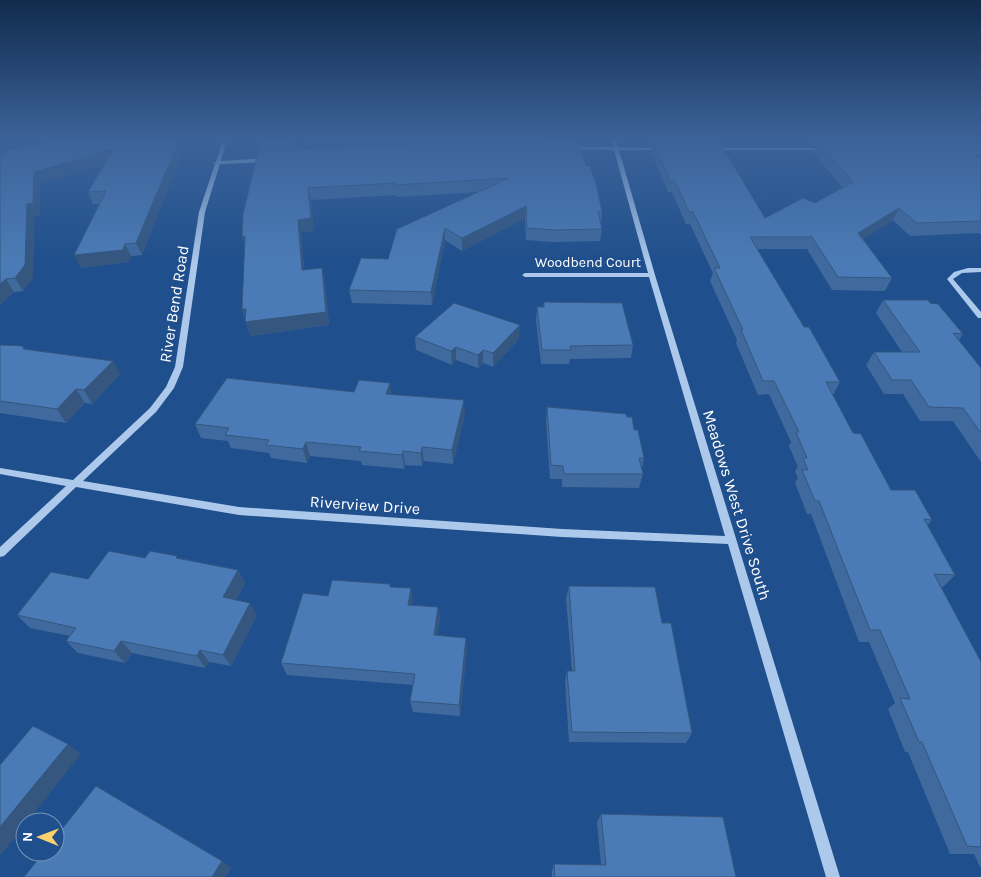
<svg xmlns="http://www.w3.org/2000/svg" width="981" height="877" font-family="Karla,sans-serif">
	<rect width="100%" height="100%" fill="#1f4f8c"/>
	<g fill="none" stroke-linecap="round" stroke-linejoin="round">
		<!-- minor -->
		<path fill="#acc9ec" fill-rule="evenodd" d="M223 140H227L221 161 266 158 269 160 266 162 220 164 205 212 183 367 174 388 156 412 83 481 239 507 562 529 725 536 649 277H525L522 275 525 273H648L614 150 569 149 567 148 569 147H614L612 140H616L618 147 665 148V149L663 150H619L655 275 840 877H826L728 544 562 537 239 515 76 487 4 556 0 557V547L66 486 0 474V468L73 480 150 408 166 387 175 367 199 212 215 164 213 163 216 162Z
			M709 148H826L828 149 826 150H711L709 149Z
			M968 268H981V272L962 273 953 279 981 312V318H978L947 279 954 272Z"/>
	</g>
	<!-- wall -->
	<path fill="#406a9d" d="M51 140H187L142 255 131 256 129 262 81 268 100 204H93L88 192 104 164 40 183V215L34 216 33 278 23 291 14 292 0 305V153Z
		M302 140 301 150 307 149 305 143 309 140H578L586 166 602 212 601 224 602 229 600 241 554 242 526 240 525 218 462 251 445 240 432 305 352 303 349 290 388 259 479 192 397 197 396 195 311 200 314 231 301 232 304 270 322 268 325 281 329 325 250 336 242 309 245 246 242 236 260 152 259 146Z
		M646 140H713L765 218 815 203 843 188 813 152 816 146H808L803 140H981V235L979 233 910 236 893 220 863 239 892 278 885 291 832 290 807 249H757L804 327 840 382 833 395 853 433 891 490 932 520 927 526 955 575 943 587H941L981 662V869L974 854H950L908 752H905L888 709 895 703 869 642H859L811 514H807L795 483 798 478 795 471 798 467 789 446 791 442 769 394 758 395 736 343 737 340 710 281 713 273 690 224H686L672 192H668L651 152 652 145H648Z
		M883 300 930 303 963 334 959 340 981 368V462L953 421H920L903 394H884L866 365 874 352H902L876 313Z
		M544 302 633 345 631 358 570 359 569 364H541L536 320 537 307H543Z
		M415 337 519 339 493 367 483 363 478 368 456 360 452 365 416 350Z
		M0 345 23 346 25 349 113 361 120 374 92 404 85 403 66 423 0 413Z
		M354 392 392 394 465 414 453 464 424 461 422 466 405 465 404 469 362 465 361 461 310 456 307 463 271 458 269 453 231 448 228 441 201 438 195 424Z
		M547 407 627 417 634 430 644 458 642 468 643 474 639 488 562 487V479H550L546 421Z
		M179 558 238 570 245 583 236 600 257 615 231 666 209 662 205 668 132 653 125 663 78 653 66 641 70 636 30 628 17 615 88 579Z
		M569 586 662 623 692 733 686 743 569 742 565 682 567 671H572L566 598Z
		M391 587 413 601 412 605 438 607 440 619 437 635 467 649 460 716 413 712 410 701 413 685 287 675 281 663 328 596Z
		M601 814 736 877H552V871L554 864 601 865 597 822Z"/>
	<!-- shaded-wall -->
	<path fill="#34567f" d="M179 140H187L142 255 136 243Z
		M298 140H302L300 155 297 144Z
		M113 149 117 160 40 183V215L34 216 33 278 23 291 15 278 27 204 34 172Z
		M308 188 311 200 314 231 301 232 305 283 302 270 298 220Z
		M526 206 525 218 462 251V238Z
		M899 208 893 220 853 246 858 233Z
		M445 228V240L432 305 431 292Z
		M242 236H245L246 249Z
		M125 244 131 256 129 262 81 268 74 255Z
		M322 268 325 281 329 325 250 336 242 309Z
		M6 279 14 292 0 305V284Z
		M520 325 519 339 493 367V353Z
		M456 347V360L452 365 451 351Z
		M483 350V363L478 368V355Z
		M113 361 120 374 92 404 84 390Z
		M390 383 392 396 386 394Z
		M76 389 85 403 66 423 57 409Z
		M464 400 465 414 453 464 452 450Z
		M306 442 310 456 307 463 303 449Z
		M422 447 424 461 422 466 421 453Z
		M403 451 405 465 404 469 402 455Z
		M238 570 245 583 231 610 223 597Z
		M411 588 413 601 410 617 408 605Z
		M250 603 257 615 231 666 223 655Z
		M438 607 440 619 435 647 434 635Z
		M466 638 467 649 460 716 459 705Z
		M121 641 132 653 125 663 114 651Z
		M200 650 209 662 205 668 197 656Z
		M68 744 81 754 27 822H25V825L0 856V827Z
		M222 861 232 868 226 877H212Z"/>
	<!-- building -->
	<path fill="#4b7bb6" stroke="#34567f" d="M51 140H179L136 243 125 244 123 250 74 255 106 191 88 192 113 149 34 172 33 203 27 204 25 265 15 278 6 279 0 284V153Z
		M260 140H298L297 144 259 146Z
		M309 140H359L305 143Z
		M578 140 586 166H590L597 187 602 212H598L602 229 555 230 527 228 526 206 462 238 445 228 431 292 349 290 361 258 388 259 397 229 509 178 395 185V183L308 188 311 218 298 220 302 270 322 268 326 312 245 322 246 309H242L245 236H242L243 214 258 152 438 142Z
		M653 141H719L765 218 803 198 815 203 853 182 817 141 981 142V154L973 157H981V221L917 223 899 208 858 233 892 278 838 277 812 237H750L804 327H809L840 382H826L853 433 861 434 891 490H915L932 520 924 519 955 575 934 574 981 662V847L967 846 922 742H919L900 698 910 699 880 630H870L819 501H815L802 470H808L803 458H807L796 432H799L774 381H763L741 330H743L714 268H720L693 212H689L675 181H670Z
		M883 300H928L930 303 938 304 963 334 953 333 981 368V433L963 408 929 407 911 380H892L874 352H920Z
		M544 302 622 303 633 345 570 346 571 350H542L537 307H544Z
		M454 303 520 325 493 353 483 350 478 355 456 347 451 351 415 337Z
		M0 345 23 346V349L113 361 84 390 76 389 57 409 0 401Z
		M227 378 354 392 359 380 390 383 386 394 464 400 452 450 422 447 421 453 403 451 402 455 359 451 361 447 306 442 303 449 266 445 269 440 225 435 229 428 195 424Z
		M547 407 626 414 627 417H632L634 430H638L644 458H639L643 474H564L563 466 551 465Z
		M109 551 145 558 150 551 177 556 176 558 238 570 223 597 250 603 223 655 200 650 197 656 121 641 114 651 66 641 76 628 17 615 51 572 88 579Z
		M332 580 390 584V587L411 588 408 605 438 607 434 635 466 638 459 705 410 701 415 674 281 663 303 593 328 596Z
		M569 586 655 587 662 623H671L692 733 572 732 567 671H575Z
		M33 726 68 744 0 827V765Z
		M96 786 222 861 212 877H24L44 852H55V838Z
		M601 814 723 817 736 877H555L554 864 606 865Z"/>
	<!-- sky -->
	<linearGradient id="sky" x2="0" y2="1"><stop stop-color="#112b4d"/><stop offset="0.53" stop-color="#3c6399"/><stop offset="1" stop-color="#3c6399" stop-opacity="0"/></linearGradient>
	<rect width="981" height="263" fill="url(#sky)"/>
	<g text-anchor="middle" dominant-baseline="central" stroke-width="4" stroke-linejoin="round" paint-order="stroke">
		<!-- far-street labels -->
		<g font-size="14" fill="#fff" stroke="#1f4f8c">
			<text x="588" y="262">Woodbend Court</text>
		</g>
		<!-- street labels -->
		<g font-size="16" fill="#fff" stroke="#1f4f8c">
			<text transform="translate(174 304) rotate(-81)">River Bend Road</text>
			<text transform="translate(365 505) rotate(4)">Riverview Drive</text>
			<text transform="translate(737 505) rotate(73)">Meadows West Drive South</text>
		</g>
	</g>
	<!-- north arrow -->
	<g transform="translate(40 837) rotate(271)"><circle r="24" fill="#1f4f8c" stroke="#7995ba"/>
	<path d="M0-4L9 19L0 12L-9 19Z" fill="#fad16c"/>
	<text y="-8" font-size="14" font-weight="bold" text-anchor="middle" fill="#ffffff">N</text>
	</g>
</svg>
